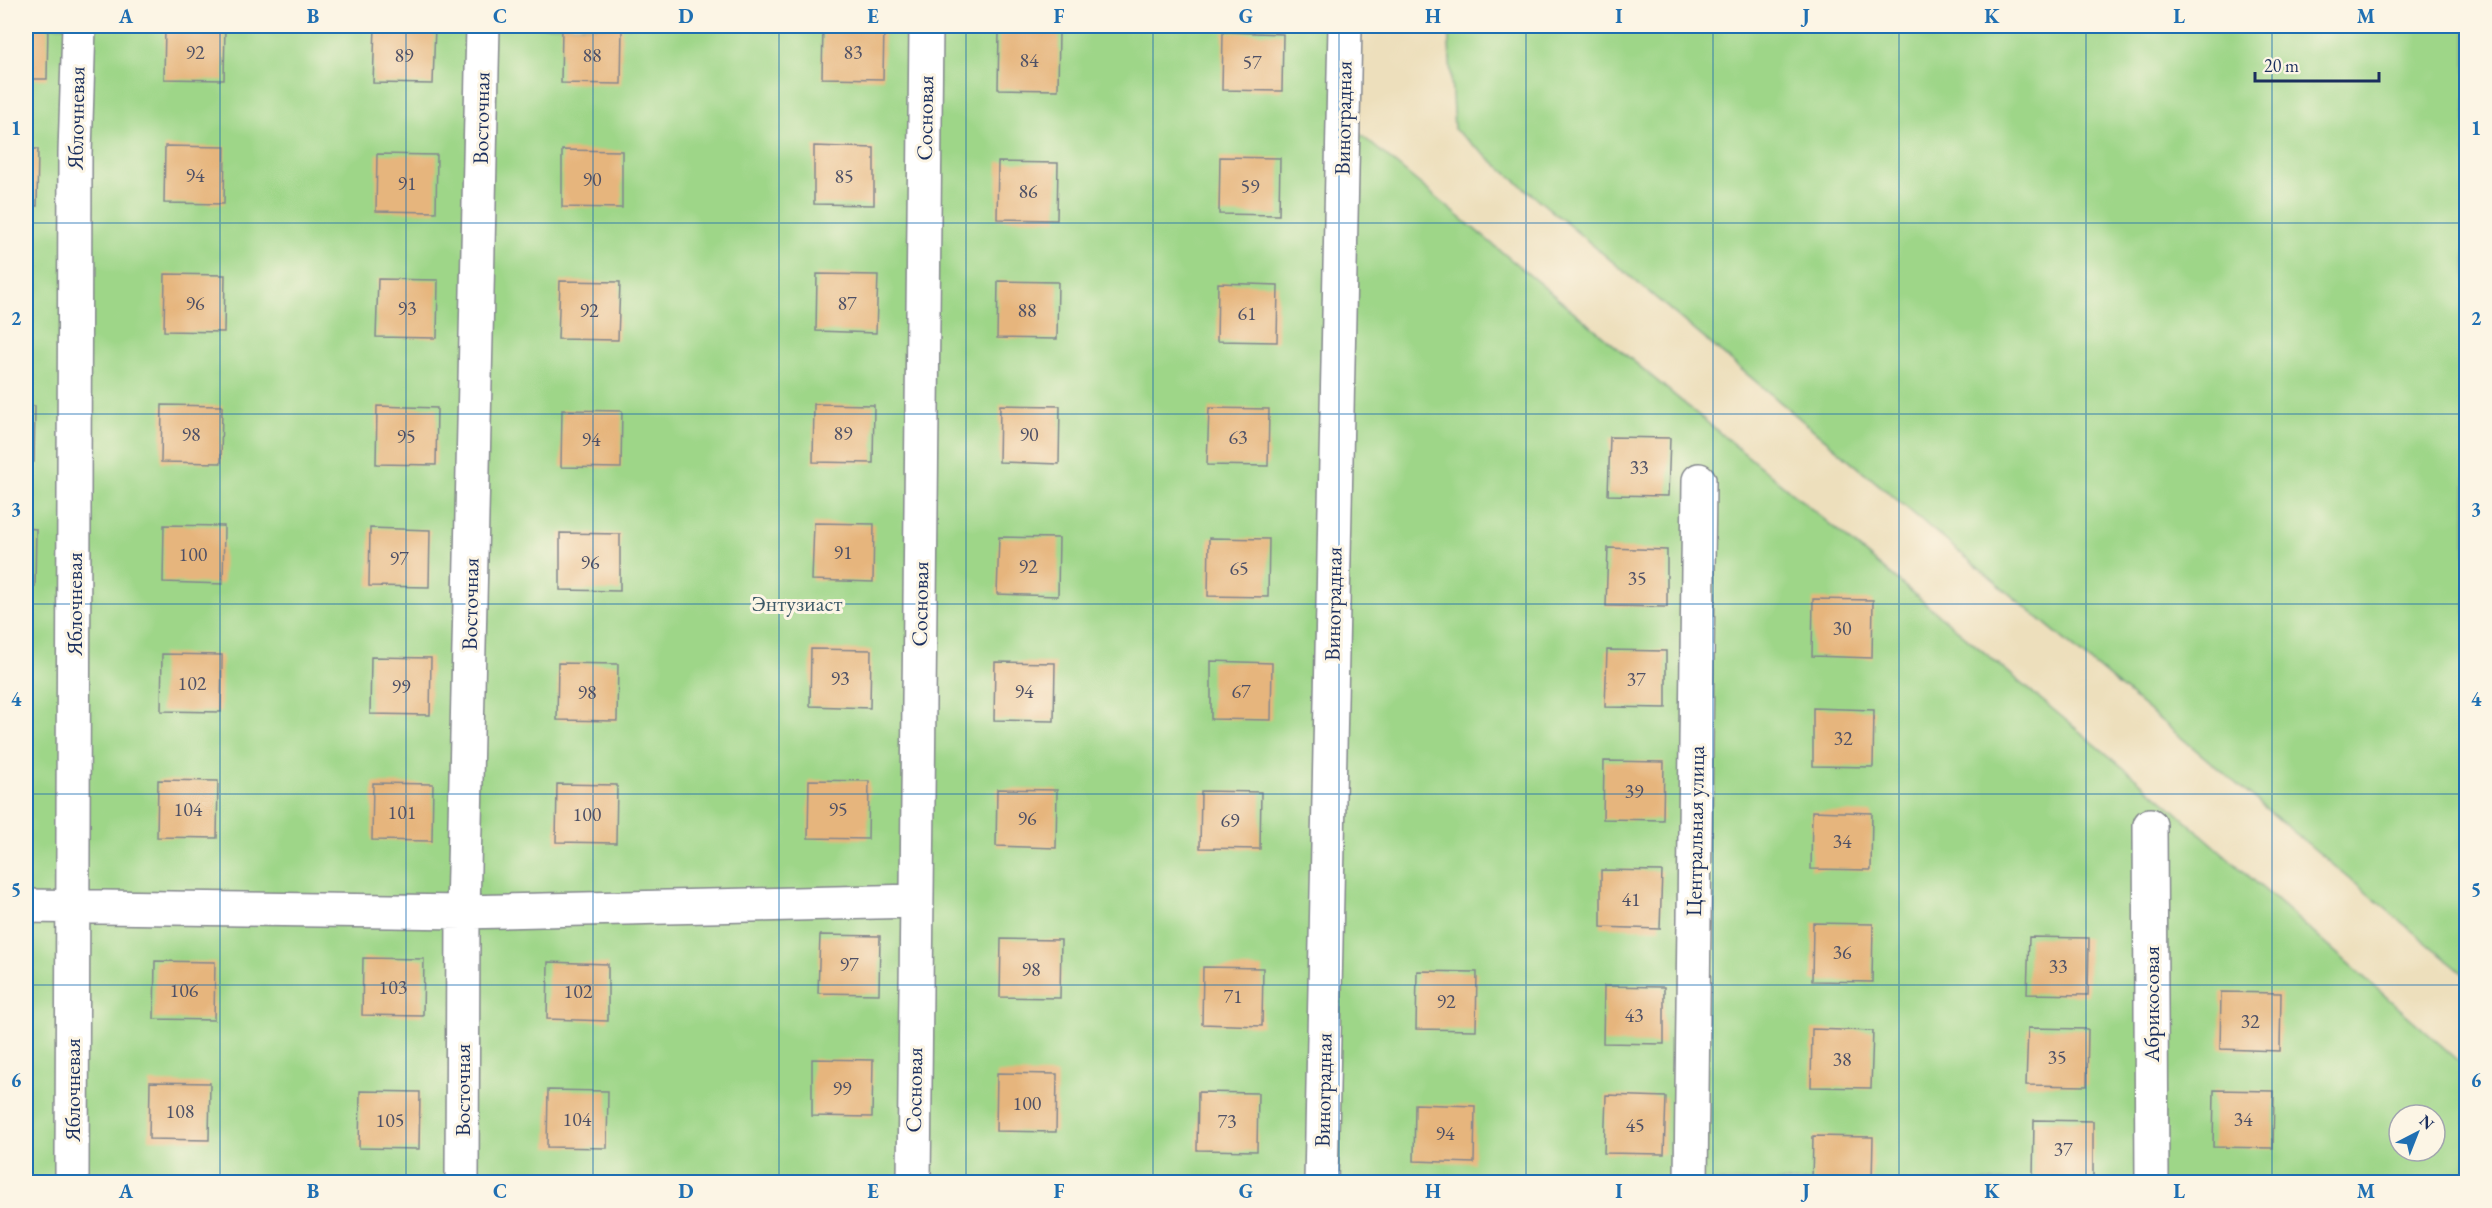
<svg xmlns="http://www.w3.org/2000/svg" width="2492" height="1208" font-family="'EB Garamond',serif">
	<rect width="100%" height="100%" fill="#fcf5e5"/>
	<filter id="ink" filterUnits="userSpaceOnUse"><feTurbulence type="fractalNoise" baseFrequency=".0167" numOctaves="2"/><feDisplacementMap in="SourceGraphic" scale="12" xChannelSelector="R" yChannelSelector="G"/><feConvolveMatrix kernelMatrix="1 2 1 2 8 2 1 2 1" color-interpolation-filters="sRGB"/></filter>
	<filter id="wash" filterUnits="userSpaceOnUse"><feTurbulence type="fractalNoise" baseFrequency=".008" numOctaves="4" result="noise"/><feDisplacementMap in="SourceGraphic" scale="24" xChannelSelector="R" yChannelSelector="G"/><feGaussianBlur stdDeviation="1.35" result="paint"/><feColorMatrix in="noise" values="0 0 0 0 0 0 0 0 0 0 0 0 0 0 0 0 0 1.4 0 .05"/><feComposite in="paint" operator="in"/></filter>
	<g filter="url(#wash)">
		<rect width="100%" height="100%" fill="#eddfbc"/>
		<!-- green -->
		<path fill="#9ed688" stroke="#5c8273" stroke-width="1.5" fill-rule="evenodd" d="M26 26H1339L1338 116 2167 804 2466 1067V1182H26ZM2399 1115H2435V1151H2399Z
			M1448 26H2466V976L1454 129Z"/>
		<g id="blocks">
			<!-- building -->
			<path fill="#e6b57d" d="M26 26H48L47 79H26Z
				M165 26H225L224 80 164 79Z
				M375 26H435L433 84 373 83Z
				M562 26 622 27 621 84 561 83Z
				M823 26H884L883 79 822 78Z
				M999 31 1059 32 1058 90 998 89Z
				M1223 32 1283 34 1282 91 1222 90Z
				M165 146 225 147 224 204 164 203Z
				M814 146 874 148V205L814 204Z
				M26 149H38L37 206H26Z
				M562 150 622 151V208L562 207Z
				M377 154 437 155 436 212 376 211Z
				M1220 157 1280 158 1279 215 1219 214Z
				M998 162 1058 163 1057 220 997 219Z
				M165 274 225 275 224 332 164 331Z
				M817 274 878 275 876 333 816 331Z
				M26 279H33L32 336H26Z
				M378 279 438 280 437 338 376 337Z
				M560 281 620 282 618 340 558 339Z
				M998 281 1058 282 1057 339 997 338Z
				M1218 283 1278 285 1277 342 1217 341Z
				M814 404 874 405 873 463 813 462Z
				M26 405 35 406 34 462H26Z
				M162 405 222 406 221 463 161 462Z
				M1000 405 1060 406 1059 464 999 462Z
				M377 406 437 408 436 465 376 464Z
				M1209 408 1269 409 1268 466 1207 465Z
				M562 410 622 411 621 468 561 467Z
				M1610 437 1670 438 1668 496 1608 495Z
				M814 523 874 524 873 582 812 580Z
				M164 525 224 526 223 584 163 582Z
				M26 528 36 529 35 586H26Z
				M370 528 430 530 429 587 369 586Z
				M560 533 620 534V591L560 590Z
				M999 537 1059 538 1058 596 997 594Z
				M1209 538 1269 539 1268 597 1208 596Z
				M1608 548 1667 550V607L1606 606Z
				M1813 599 1873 600 1872 658 1812 656Z
				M811 649 871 650 870 708 810 706Z
				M1607 650 1666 651V708L1605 707Z
				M26 654H30L29 712H26Z
				M162 654 222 655 221 712 161 711Z
				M371 657 431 658 430 715 370 714Z
				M1211 661 1272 663 1271 720 1211 719Z
				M995 662 1055 663 1054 721 994 720Z
				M558 663 618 664 617 721 557 720Z
				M1813 708 1874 710 1873 767 1813 766Z
				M1604 761 1664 762 1663 820 1603 819Z
				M26 778H30L28 835H26Z
				M158 780 218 781 217 838 157 837Z
				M809 780 869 781 868 839 808 838Z
				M373 783 433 784 432 841 372 840Z
				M557 784 617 785 616 843 556 842Z
				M997 789 1057 790 1056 848 996 846Z
				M1201 791 1261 792 1260 849 1200 848Z
				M1812 811 1872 813 1871 870 1811 869Z
				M1601 870 1662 871 1660 929 1601 927Z
				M1813 923 1873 924 1872 982 1812 981Z
				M820 935 880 936 879 994 818 993Z
				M2029 937 2089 938 2088 995 2027 994Z
				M1001 939 1061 940 1060 998 1000 997Z
				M363 958 424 959 423 1016 362 1015Z
				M155 961 215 962 214 1020 154 1019Z
				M548 962 608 964V1021L547 1019Z
				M1203 967 1263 968 1262 1026 1202 1024Z
				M1417 971 1477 972 1476 1030 1416 1029Z
				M1604 986 1664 987V1044L1603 1043Z
				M2221 992 2281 993 2280 1051 2220 1049Z
				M2028 1028 2088 1029 2087 1086 2026 1085Z
				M1812 1029 1873 1031 1871 1088 1811 1087Z
				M812 1059 873 1060 872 1117 812 1116Z
				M997 1073 1057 1074 1056 1132 996 1131Z
				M150 1082 210 1083 209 1140 149 1139Z
				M548 1090 608 1091 607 1148 547 1147Z
				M2214 1090 2274 1091 2273 1148 2213 1147Z
				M360 1091 420 1092 419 1149 359 1148Z
				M1198 1092 1258 1093 1257 1151 1197 1150Z
				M1606 1095 1666 1097 1664 1154 1604 1153Z
				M1415 1104 1475 1106 1474 1163 1414 1161Z
				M2034 1120 2093 1121V1179L2033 1178Z
				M1813 1136 1873 1137 1872 1182H1812Z"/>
		</g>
	</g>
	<g filter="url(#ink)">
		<use href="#blocks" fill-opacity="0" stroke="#84878d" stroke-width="1.5"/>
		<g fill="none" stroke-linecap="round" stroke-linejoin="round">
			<!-- minor casing -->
			<g stroke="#84878d" stroke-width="36">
				<path id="minor" d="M2150 825 2152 1182
					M26 906 463 912 916 901
					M72 1182 75 153 79 26
					M462 1182 463 912 483 26
					M914 1182 926 26
					M1321 1182 1345 26
					M1691 1182 1699 480"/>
			</g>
			<!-- minor -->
			<use href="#minor" stroke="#fff" stroke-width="33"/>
		</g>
	</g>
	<!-- grid -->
	<path fill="none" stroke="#1f6fb2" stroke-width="1.5" stroke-opacity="0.55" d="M220 26V1182M406 26V1182M593 26V1182M779 26V1182M966 26V1182M1153 26V1182M1339 26V1182M1526 26V1182M1713 26V1182M1899 26V1182M2086 26V1182M2272 26V1182M26 223H2466M26 414H2466M26 604H2466M26 794H2466M26 985H2466"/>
	<g text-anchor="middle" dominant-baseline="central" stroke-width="6" stroke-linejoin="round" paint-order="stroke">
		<!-- number labels -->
		<g font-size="20" fill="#4e5066">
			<text x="195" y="52">92</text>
			<text x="853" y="52">83</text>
			<text x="404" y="55">89</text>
			<text x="592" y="55">88</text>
			<text x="1029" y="60">84</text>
			<text x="1252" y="62">57</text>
			<text x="195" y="175">94</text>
			<text x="844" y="176">85</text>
			<text x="592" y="179">90</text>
			<text x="407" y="183">91</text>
			<text x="1250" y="186">59</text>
			<text x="1028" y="191">86</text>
			<text x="195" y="303">96</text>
			<text x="847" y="303">87</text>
			<text x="407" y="308">93</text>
			<text x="589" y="310">92</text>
			<text x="1027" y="310">88</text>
			<text x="1247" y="313">61</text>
			<text x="843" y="433">89</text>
			<text x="191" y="434">98</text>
			<text x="1029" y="434">90</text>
			<text x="406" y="436">95</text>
			<text x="1238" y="437">63</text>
			<text x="591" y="439">94</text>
			<text x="1639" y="467">33</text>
			<text x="843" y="552">91</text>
			<text x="193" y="554">100</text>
			<text x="399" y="558">97</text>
			<text x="590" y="562">96</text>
			<text x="1028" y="566">92</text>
			<text x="1239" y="568">65</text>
			<text x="1637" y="578">35</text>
			<text x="1842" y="628">30</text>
			<text x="840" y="678">93</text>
			<text x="1636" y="679">37</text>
			<text x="192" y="683">102</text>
			<text x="401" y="686">99</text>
			<text x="1024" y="691">94</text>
			<text x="1241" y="691">67</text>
			<text x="587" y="692">98</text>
			<text x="1843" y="738">32</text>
			<text x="1634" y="791">39</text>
			<text x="188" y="809">104</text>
			<text x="838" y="809">95</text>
			<text x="402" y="812">101</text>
			<text x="587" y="814">100</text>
			<text x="1027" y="818">96</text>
			<text x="1230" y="820">69</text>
			<text x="1842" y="841">34</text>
			<text x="1631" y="899">41</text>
			<text x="1842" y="952">36</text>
			<text x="849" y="964">97</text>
			<text x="2058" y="966">33</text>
			<text x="1031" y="969">98</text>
			<text x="393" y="987">103</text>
			<text x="184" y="990">106</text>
			<text x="578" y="991">102</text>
			<text x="1233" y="996">71</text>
			<text x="1446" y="1001">92</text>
			<text x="1634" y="1015">43</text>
			<text x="2250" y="1021">32</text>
			<text x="2057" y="1057">35</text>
			<text x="1842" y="1059">38</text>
			<text x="842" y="1088">99</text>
			<text x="1027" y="1103">100</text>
			<text x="180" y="1111">108</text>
			<text x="577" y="1119">104</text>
			<text x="2243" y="1119">34</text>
			<text x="390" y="1120">105</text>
			<text x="1227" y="1121">73</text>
			<text x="1635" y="1125">45</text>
			<text x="1445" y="1133">94</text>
			<text x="2063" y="1149">37</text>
		</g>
		<!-- street labels -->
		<g font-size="22" fill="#1b2f5e" stroke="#fcf5e5">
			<text transform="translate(76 118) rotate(-89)">Яблочневая</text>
			<text transform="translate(481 118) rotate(-89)">Восточная</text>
			<text transform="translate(925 118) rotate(-89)">Сосновая</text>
			<text transform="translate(1343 118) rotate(-89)">Виноградная</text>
			<text transform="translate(74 604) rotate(-90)">Яблочневая</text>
			<text transform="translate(470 604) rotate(-89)">Восточная</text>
			<text transform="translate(920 604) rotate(-89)">Сосновая</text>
			<text transform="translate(1333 604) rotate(-89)">Виноградная</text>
			<text transform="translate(1695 831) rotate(-89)">Центральная улица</text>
			<text transform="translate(2151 1004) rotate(-90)">Абрикосовая</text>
			<text transform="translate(72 1090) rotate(-90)">Яблочневая</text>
			<text transform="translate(462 1090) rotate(-90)">Восточная</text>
			<text transform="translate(914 1090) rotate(-89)">Сосновая</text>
			<text transform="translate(1323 1090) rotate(-89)">Виноградная</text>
		</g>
		<!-- park labels -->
		<g font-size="22" fill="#3c5968" stroke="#fcf5e5">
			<text x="797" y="603">Энтузиаст</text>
		</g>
	</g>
	<!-- margin -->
	<rect width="2492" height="1208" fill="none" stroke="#fcf5e5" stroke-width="66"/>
	<!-- north arrow -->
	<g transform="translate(2417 1133) rotate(42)"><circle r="28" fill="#fcf5e5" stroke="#a2a6af" stroke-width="1.5"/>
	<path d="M0-4.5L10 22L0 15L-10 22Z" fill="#1f6fb2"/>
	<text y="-9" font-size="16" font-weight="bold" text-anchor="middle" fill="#1b2f5e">N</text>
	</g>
	<!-- scale -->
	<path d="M2255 72v9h124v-9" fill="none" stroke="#1b2f5e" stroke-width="3"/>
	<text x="2264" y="72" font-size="18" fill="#1b2f5e" stroke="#fcf5e5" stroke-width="4.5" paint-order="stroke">20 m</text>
	<rect x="33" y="33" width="2426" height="1142" fill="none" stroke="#1f6fb2" stroke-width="2"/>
	<g font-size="20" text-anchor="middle" font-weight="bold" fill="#1f6fb2">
		<text x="126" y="23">A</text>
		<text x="313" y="23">B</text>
		<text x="500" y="23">C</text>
		<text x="686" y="23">D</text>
		<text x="873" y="23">E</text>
		<text x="1059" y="23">F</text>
		<text x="1246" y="23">G</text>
		<text x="1433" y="23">H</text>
		<text x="1619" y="23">I</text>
		<text x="1806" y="23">J</text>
		<text x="1992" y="23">K</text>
		<text x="2179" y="23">L</text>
		<text x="2366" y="23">M</text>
		<text x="16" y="135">1</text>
		<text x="2476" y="135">1</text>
		<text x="16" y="325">2</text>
		<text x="2476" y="325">2</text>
		<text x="16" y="516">3</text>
		<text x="2476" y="516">3</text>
		<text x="16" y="706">4</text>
		<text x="2476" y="706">4</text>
		<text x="16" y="896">5</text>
		<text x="2476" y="896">5</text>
		<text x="16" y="1087">6</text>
		<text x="2476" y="1087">6</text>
		<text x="126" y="1198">A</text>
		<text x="313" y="1198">B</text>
		<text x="500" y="1198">C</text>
		<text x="686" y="1198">D</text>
		<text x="873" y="1198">E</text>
		<text x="1059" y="1198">F</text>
		<text x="1246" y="1198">G</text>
		<text x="1433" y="1198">H</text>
		<text x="1619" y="1198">I</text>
		<text x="1806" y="1198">J</text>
		<text x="1992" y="1198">K</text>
		<text x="2179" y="1198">L</text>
		<text x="2366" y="1198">M</text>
	</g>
</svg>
